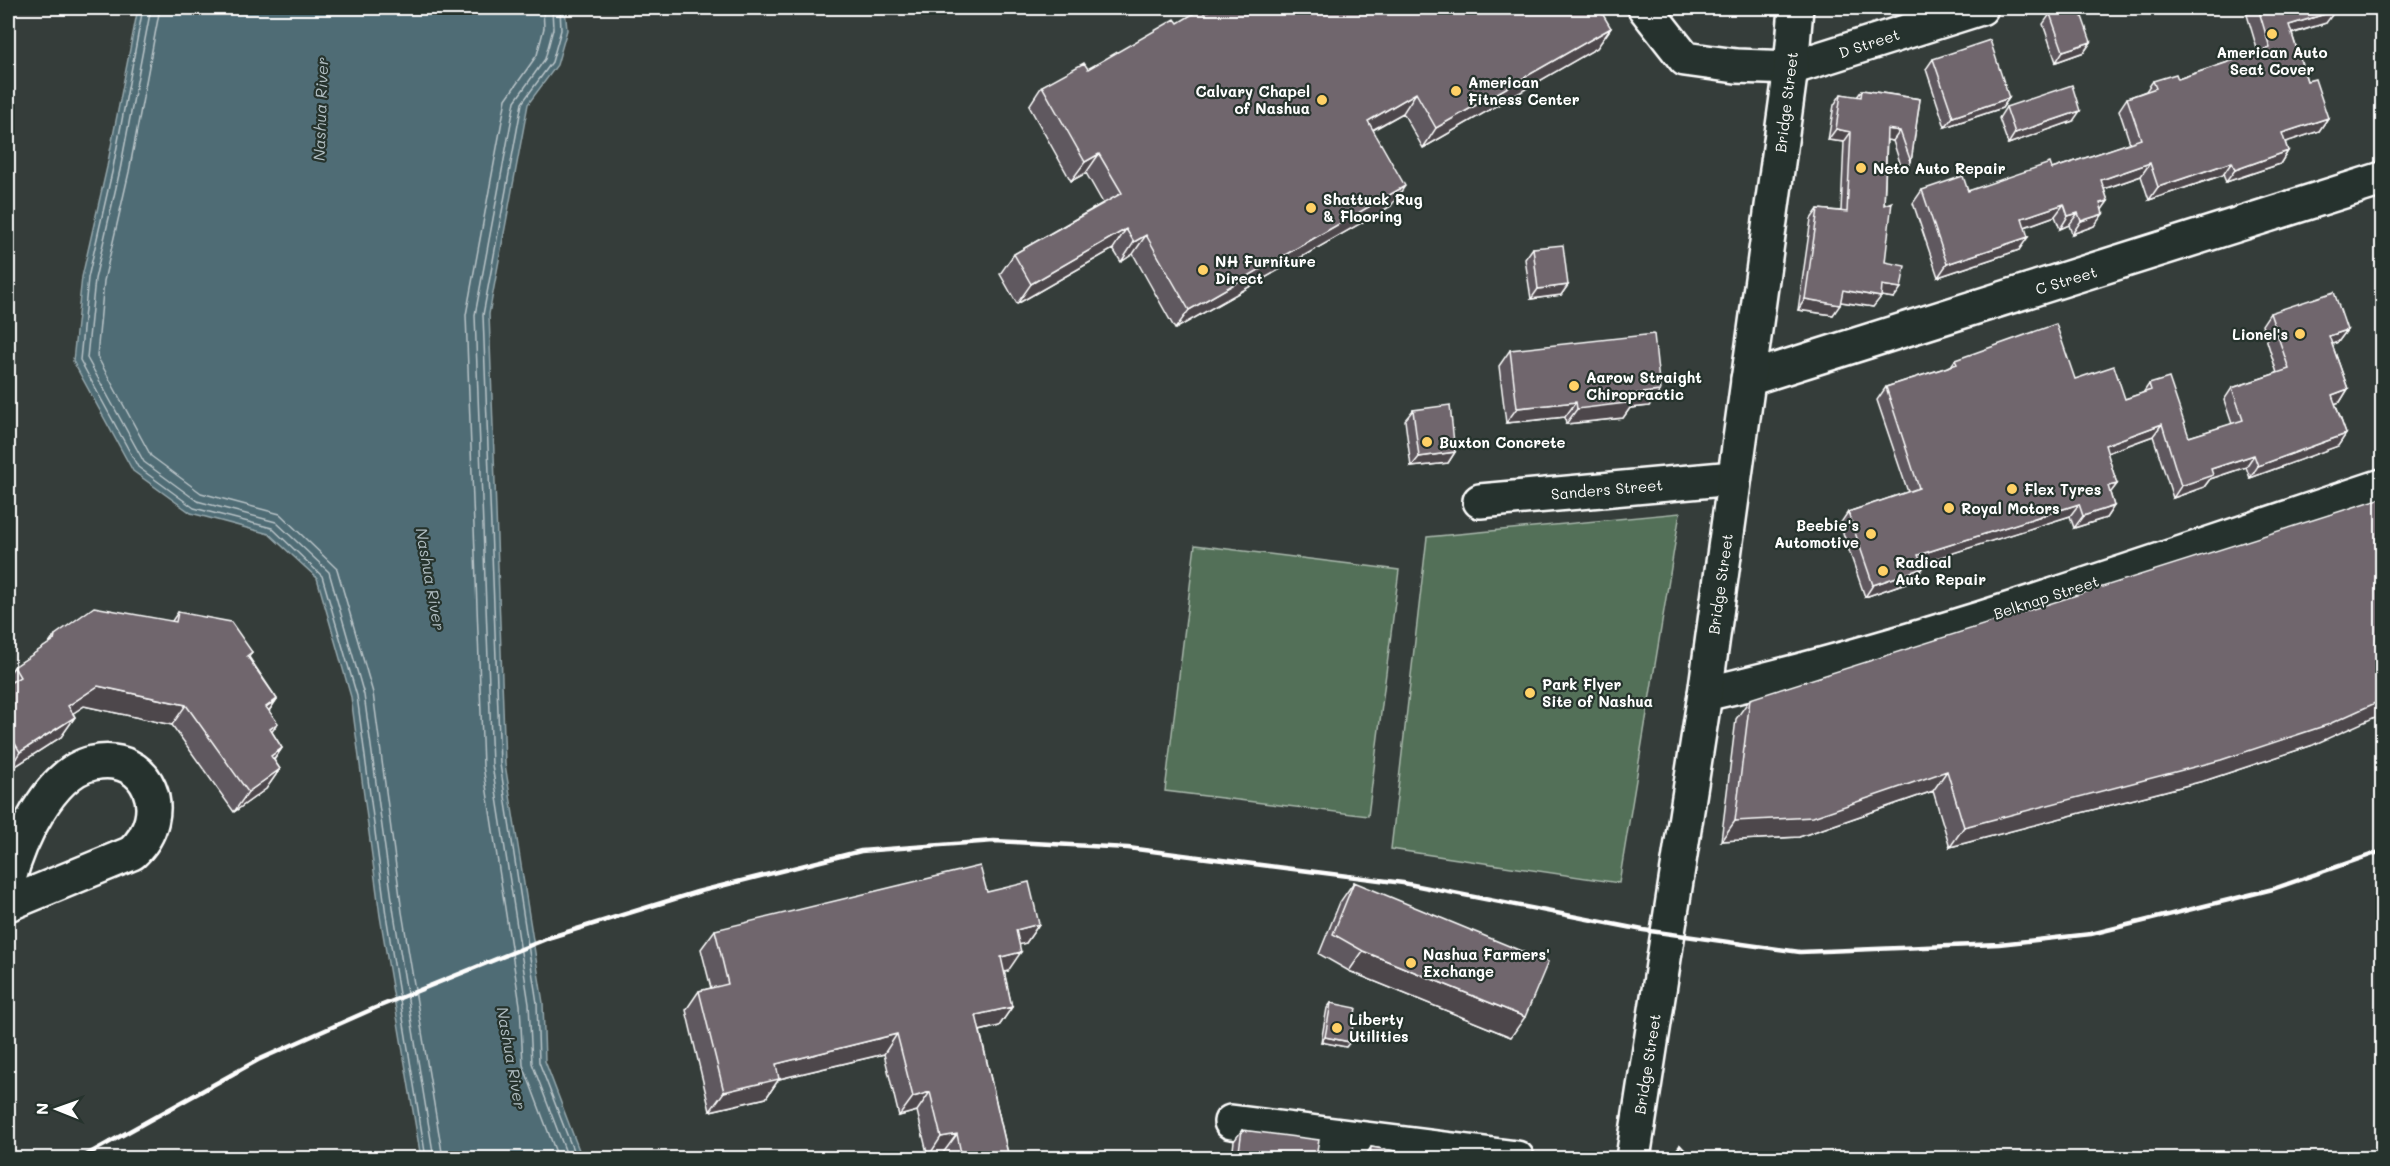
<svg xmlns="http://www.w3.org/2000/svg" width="2390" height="1166" font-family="Mali,sans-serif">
	<rect width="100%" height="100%" fill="#353d3a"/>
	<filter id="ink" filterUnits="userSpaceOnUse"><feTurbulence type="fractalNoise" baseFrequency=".0167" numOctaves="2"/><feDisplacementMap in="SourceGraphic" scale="12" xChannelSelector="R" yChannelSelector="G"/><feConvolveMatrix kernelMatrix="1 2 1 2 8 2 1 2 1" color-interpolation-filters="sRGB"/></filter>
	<g filter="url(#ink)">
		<!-- green -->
		<path fill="#537058" stroke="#a9b8ac" stroke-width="1.5" d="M1680 513 1619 883 1391 849 1427 537Z
			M1195 545 1399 570 1368 816 1165 791Z"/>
		<!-- water -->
		<path fill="#4f6c75" stroke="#95a7ac" stroke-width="1.5" d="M138 8H565L567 30 557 65 528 104 489 314 505 764 543 1003 545 1061 582 1158H421L380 916 351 697 317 578 269 534 191 513 133 471 73 361 82 277 107 167Z"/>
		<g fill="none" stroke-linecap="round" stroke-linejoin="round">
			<!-- shore -->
			<path stroke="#b9c4c8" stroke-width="1.5" d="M143 8 113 168 88 278 80 360 138 467 194 508 272 528 322 576 357 696 386 915 426 1158
				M151 8 120 170 95 279 87 358 144 462 197 501 276 522 329 572 364 695 394 914 434 1158
				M160 8 129 172 104 281 97 356 151 456 201 493 280 514 337 569 373 693 402 912 443 1158
				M543 8 544 28 537 55 506 99 466 315 483 766 520 1005 523 1065 558 1158
				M552 8 553 29 545 59 515 101 475 315 492 765 529 1004 532 1063 568 1158
				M560 8 561 30 552 62 522 103 483 315 500 764 537 1003 539 1062 576 1158"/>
			<!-- minor casing -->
			<g stroke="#fff" stroke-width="38">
				<path id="minor" d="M1645 8 1685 59 1736 66 1791 68 1981 8
					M1748 379 2382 179
					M1480 501 1734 478
					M1705 694C1935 641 2158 560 2382 486
					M8 882C18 844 49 772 93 763 149 751 174 814 132 853L8 904
					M1231 1122 1517 1158"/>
			</g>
			<!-- tertiary casing -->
			<g stroke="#fff" stroke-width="38">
				<path id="tertiary" d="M1633 1158 1705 694 1791 68 1796 8"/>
			</g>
			<!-- minor -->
			<use href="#minor" stroke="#26332d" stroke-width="33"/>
			<!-- tertiary -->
			<use href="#tertiary" stroke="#26332d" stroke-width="33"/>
			<!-- rail -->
			<path stroke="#fff" stroke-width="4.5" d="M81 1158 258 1060 375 1008 551 937 697 892 861 851 994 841 1128 848 1403 883 1643 930 1800 952 1999 944 2091 934 2273 889 2382 851"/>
		</g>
		<!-- wall -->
		<path fill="#5f585e" stroke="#fff" stroke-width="1.5" d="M2245 8H2334L2326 23 2292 34 2307 81 2328 118 2319 131 2285 142 2288 151 2280 164 2226 182 2223 175 2149 200 2141 176 2104 189 2108 201 2102 209 2094 226 2072 234 2069 225 2060 229 2055 216 2025 227 2019 250 1938 277 1913 203 1922 190 1968 191 2052 169 2130 143 2119 110 2127 98 2146 91 2153 81 2178 79 2258 52Z
			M1204 13 1611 28 1597 48 1423 148 1403 113 1373 130 1391 206 1175 329 1133 254 1121 262 1113 249 1017 304 1000 274 1014 254 1103 203 1086 173 1071 181 1029 106 1042 86 1088 69 1178 23Z
			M2050 14 2091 42 2084 52 2056 62 2043 24Z
			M1933 59 2009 98 2002 108 1945 127 1926 69Z
			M1862 90 1920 99 1911 162 1903 172 1893 141 1887 140 1884 205 1885 262 1894 298 1881 296 1873 307 1841 302 1833 315 1798 310 1811 219 1818 209 1841 211 1844 142 1828 140 1834 105 1841 94 1857 97Z
			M2006 107 2073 121 2008 144 1999 118Z
			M1533 248 1568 285 1561 295 1531 299 1525 259Z
			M2270 313 2347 330 2338 342 2332 344 2348 389 2340 402 2335 403 2346 434 2338 446 2250 478 2246 467 2210 479 2204 487 2173 498 2153 436 2107 453 2117 484 2110 493 2114 506 2106 518 2074 528 2070 516 1921 563 1923 568 1914 580 1865 597 1840 524 1848 512 1908 492 1877 400 1886 387 1951 366 1955 360 2075 379 2125 399 2143 393 2149 384 2189 437 2232 424 2224 400 2232 388 2277 373 2262 325Z
			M1510 350 1660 391 1649 406 1630 408 1623 418 1566 424 1565 417 1506 423 1499 366Z
			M1413 410 1455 452 1448 463 1411 467 1405 420Z
			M178 612 252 652 249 657 277 699 269 711 272 732 282 748 274 760 280 769 266 789 234 812 172 725 84 706 73 713 75 717 61 737 8 771V675L14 667 49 644 55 635 172 621Z
			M1750 699 2313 745 2207 780 1950 847 1933 791 1799 837 1721 841 1736 719Z
			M1354 882 1511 1037 1349 971 1319 954 1340 902Z
			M987 892 1039 924 1026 943 1019 944 1008 971 1004 972 1012 1007 999 1026 980 1031 1009 1158H944L943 1153 928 1157 917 1111 899 1116 884 1054 779 1079 766 1098 710 1111 686 1010 699 991 711 988 701 949 715 930Z
			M1331 1003 1350 1042 1346 1047 1321 1042 1327 1008Z
			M1242 1130 1316 1155 1340 1158H1232L1234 1141Z
			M1680 1145 1692 1158H1670Z
			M1371 1147 1436 1158 1438 1155 1469 1158H1364Z"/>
		<!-- shaded-wall -->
		<path fill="#4e474c" stroke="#fff" stroke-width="1.5" d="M2335 11 2326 23 2280 37 2289 25Z
			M1611 28 1597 48 1423 148 1436 128Z
			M2091 42 2084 52 2056 62 2063 51Z
			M1416 93 1403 113 1354 140 1368 121Z
			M2009 98 2002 108 1945 127 1953 117Z
			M2080 111 2073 121 2008 144 2015 133Z
			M2328 118 2319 131 2274 146 2282 133Z
			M1836 129 1851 132 1844 142 1828 140Z
			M1887 129 1900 131 1893 141 1880 139Z
			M2288 151 2280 164 2226 182 2235 170Z
			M1099 154 1086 173 1071 181 1085 162Z
			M2232 162 2223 175 2149 200 2158 187Z
			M2150 163 2141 176 2092 193 2101 180Z
			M1405 186 1391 206 1175 329 1189 310Z
			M2108 201 2099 214 2100 203Z
			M2064 204 2055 216 2013 231 2022 218Z
			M2078 213 2069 225 2060 229 2068 216Z
			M2103 214 2094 226 2072 234 2081 221Z
			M1126 229 1113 249 1017 304 1031 284Z
			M1146 235 1133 254 1121 262 1134 242Z
			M2028 237 2019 250 1938 277 1947 264Z
			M1568 285 1561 295 1531 299 1538 289Z
			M1882 285 1901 288 1894 298 1875 295Z
			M1843 290 1881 297 1873 307 1835 301Z
			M1805 299 1840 305 1833 315 1798 310Z
			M2347 330 2338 342 2320 348 2329 336Z
			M2348 389 2340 402 2324 407 2332 395Z
			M1660 391 1649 406 1630 408 1623 418 1566 424 1577 409 1633 394Z
			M1576 402 1565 417 1506 423 1517 408Z
			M2162 424 2153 436 2096 457 2105 445Z
			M2346 434 2338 446 2250 478 2258 466Z
			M1455 452 1448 463 1411 467 1419 457Z
			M2254 455 2246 467 2210 479 2204 487 2173 498 2181 486 2211 469Z
			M2117 484 2108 496V486Z
			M2079 504 2070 516 1909 567 1918 555Z
			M2114 506 2106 518 2074 528 2083 516Z
			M1923 568 1914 580 1865 597 1873 585Z
			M98 686 186 705 172 725 84 706 54 726 68 706Z
			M277 699 263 719 266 707Z
			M2382 700V714L2313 745 2207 780 1950 847 1964 827Z
			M75 717 61 737 8 771 20 752Z
			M278 723 264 743 270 729Z
			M282 748 268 768 271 756Z
			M280 769 266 789 234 812 248 792Z
			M1947 771 1933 791 1799 837 1721 841 1735 821Z
			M1039 924 1026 943 1002 949 1016 930Z
			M1363 951 1525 1017 1511 1037 1349 971Z
			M1021 952 1008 971 987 977 1001 957Z
			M1012 1007 999 1026 963 1035 976 1015Z
			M897 1034 884 1054 779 1079 766 1098 710 1111 724 1092 776 1064Z
			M1325 1037 1350 1042 1346 1047 1321 1042Z
			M930 1092 917 1111 899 1116 913 1097Z
			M957 1134 943 1153 928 1157 941 1137Z"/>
		<!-- building -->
		<path fill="#6f666d" stroke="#fff" stroke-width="1.5" d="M1214 8H1599L1611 28 1436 128 1416 93 1368 121 1405 186 1189 310 1146 235 1134 242 1126 229 1031 284 1014 254 1122 193 1099 154 1085 162 1042 86 1084 63 1088 69 1175 19 1178 23 1201 9 1204 13Z
			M2068 8H2079L2091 42 2063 51 2050 14Z
			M2258 8H2334L2335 11 2289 25 2307 81 2315 79 2328 118 2282 133 2288 151 2235 170 2232 162 2158 187 2150 163 2101 180 2108 201 2100 203 2103 214 2081 221 2078 213 2068 216 2064 204 2022 218 2028 237 1947 264 1922 190 1963 176 1968 191 2050 163 2052 169 2141 139 2127 98 2156 88 2153 81 2176 74 2178 79 2270 48Z
			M1990 40 2009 98 1953 117 1933 59Z
			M2072 85 2080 111 2015 133 2006 107Z
			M1862 90 1920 99 1911 162 1900 131 1887 129 1884 205 1892 202 1885 262 1905 266 1901 288 1882 285 1881 297 1843 290 1840 305 1805 299 1818 209 1847 212 1851 132 1836 129 1841 94 1861 97Z
			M1563 245 1568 285 1538 289 1533 248Z
			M2334 292 2347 330 2329 336 2348 389 2332 395 2346 434 2258 466 2254 455 2211 469 2213 475 2181 486 2162 424 2105 445 2117 484 2108 486 2114 506 2083 516 2079 504 1918 555 1923 568 1873 585 1848 512 1919 488 1886 387 1957 364 1955 360 2056 324 2075 379 2114 366 2125 399 2151 390 2149 384 2169 378 2189 437 2243 420 2232 388 2289 369 2270 313Z
			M1654 334 1660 391 1633 394 1634 402 1577 409 1576 402 1517 408 1510 350Z
			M1450 405 1455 452 1419 457 1413 410Z
			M2382 498V700L2327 725 2221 760 1964 827 1947 771 1813 817 1735 821 1750 699Z
			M94 607 176 622 178 612 231 622 252 652 247 656 277 699 266 707 278 723 270 729 282 748 271 756 280 769 248 792 186 705 98 686 68 706 75 717 20 752 8 732V684L20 677 14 667 54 640 55 635Z
			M980 866 987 892 1029 882 1039 924 1016 930 1021 952 1001 957 1012 1007 976 1015 1009 1158H962L957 1134 941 1137 930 1092 913 1097 897 1034 776 1064 779 1079 724 1092 699 991 728 984 715 930Z
			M1354 882 1548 962 1525 1017 1363 951 1333 934Z
			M1331 1003 1356 1008 1350 1042 1325 1037Z
			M1242 1130 1319 1140 1316 1155 1340 1158H1238Z
			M1680 1145 1692 1158H1678Z
			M1371 1147 1438 1158V1155L1469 1158H1370Z"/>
	</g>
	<!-- markers -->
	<g fill="#ffd166" stroke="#26332d" stroke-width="2">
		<circle cx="2272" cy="34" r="6"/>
		<circle cx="1456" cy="91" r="6"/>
		<circle cx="1322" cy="100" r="6"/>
		<circle cx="1861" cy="168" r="6"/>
		<circle cx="1311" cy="208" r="6"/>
		<circle cx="1203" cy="270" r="6"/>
		<circle cx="2300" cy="334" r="6"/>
		<circle cx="1574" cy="386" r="6"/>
		<circle cx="1427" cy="442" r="6"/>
		<circle cx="2012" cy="489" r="6"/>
		<circle cx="1949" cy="508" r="6"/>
		<circle cx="1871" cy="534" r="6"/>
		<circle cx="1883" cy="571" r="6"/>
		<circle cx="1530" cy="693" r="6"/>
		<circle cx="1411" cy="963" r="6"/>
		<circle cx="1337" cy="1028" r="6"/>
	</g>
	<g text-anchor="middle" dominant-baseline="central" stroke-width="4.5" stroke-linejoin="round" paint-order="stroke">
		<!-- street labels -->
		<g font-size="15" fill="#fff" stroke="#26332d">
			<text transform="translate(1869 43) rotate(-18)">D Street</text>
			<text transform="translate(1786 102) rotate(-83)">Bridge Street</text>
			<text transform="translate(2066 280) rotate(-17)">C Street</text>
			<text transform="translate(1607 489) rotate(-5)">Sanders Street</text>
			<text transform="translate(1720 584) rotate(-82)">Bridge Street</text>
			<text transform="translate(2046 597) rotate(-18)">Belknap Street</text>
			<text transform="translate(1647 1064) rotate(-81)">Bridge Street</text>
		</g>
		<!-- poi labels -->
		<g font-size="15" font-weight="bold" fill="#fff" stroke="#26332d" text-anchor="start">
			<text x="2272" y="52" text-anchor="middle">American Auto<tspan x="2272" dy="17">Seat Cover</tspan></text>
			<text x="1468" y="82">American<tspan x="1468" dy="17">Fitness Center</tspan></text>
			<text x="1310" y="91" text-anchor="end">Calvary Chapel<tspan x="1310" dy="17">of Nashua</tspan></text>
			<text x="1873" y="168">Neto Auto Repair</text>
			<text x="1323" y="199">Shattuck Rug<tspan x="1323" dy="17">&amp; Flooring</tspan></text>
			<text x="1215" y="261">NH Furniture<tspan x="1215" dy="17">Direct</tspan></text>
			<text x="2288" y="334" text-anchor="end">Lionel's</text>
			<text x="1586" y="377">Aarow Straight<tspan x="1586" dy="17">Chiropractic</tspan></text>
			<text x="1439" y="442">Buxton Concrete</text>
			<text x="2024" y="489">Flex Tyres</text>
			<text x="1961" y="508">Royal Motors</text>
			<text x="1859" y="525" text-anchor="end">Beebie's<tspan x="1859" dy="17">Automotive</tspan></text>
			<text x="1895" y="562">Radical<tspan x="1895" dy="17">Auto Repair</tspan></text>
			<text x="1542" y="684">Park Flyer<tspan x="1542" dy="17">Site of Nashua</tspan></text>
			<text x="1423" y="954">Nashua Farmers'<tspan x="1423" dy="17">Exchange</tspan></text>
			<text x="1349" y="1019">Liberty<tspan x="1349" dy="17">Utilities</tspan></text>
		</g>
		<!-- water labels -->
		<g font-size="16" font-style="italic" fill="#b0bdc1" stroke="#26332d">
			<text transform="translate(320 109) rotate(-88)">Nashua River</text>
			<text transform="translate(431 579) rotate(80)">Nashua River</text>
			<text transform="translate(512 1058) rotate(80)">Nashua River</text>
		</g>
	</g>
	<!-- margin -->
	<rect width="2390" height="1166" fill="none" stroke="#26332d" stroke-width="30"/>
	<rect x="15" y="15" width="2360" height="1136" fill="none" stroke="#fff" stroke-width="2" filter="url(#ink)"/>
	<!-- north arrow -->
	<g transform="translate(57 1109) rotate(271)" stroke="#26332d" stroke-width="4.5" paint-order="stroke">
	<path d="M0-4.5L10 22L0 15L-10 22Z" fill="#ffffff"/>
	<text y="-9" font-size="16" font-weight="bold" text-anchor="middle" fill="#ffffff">N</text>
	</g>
</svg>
